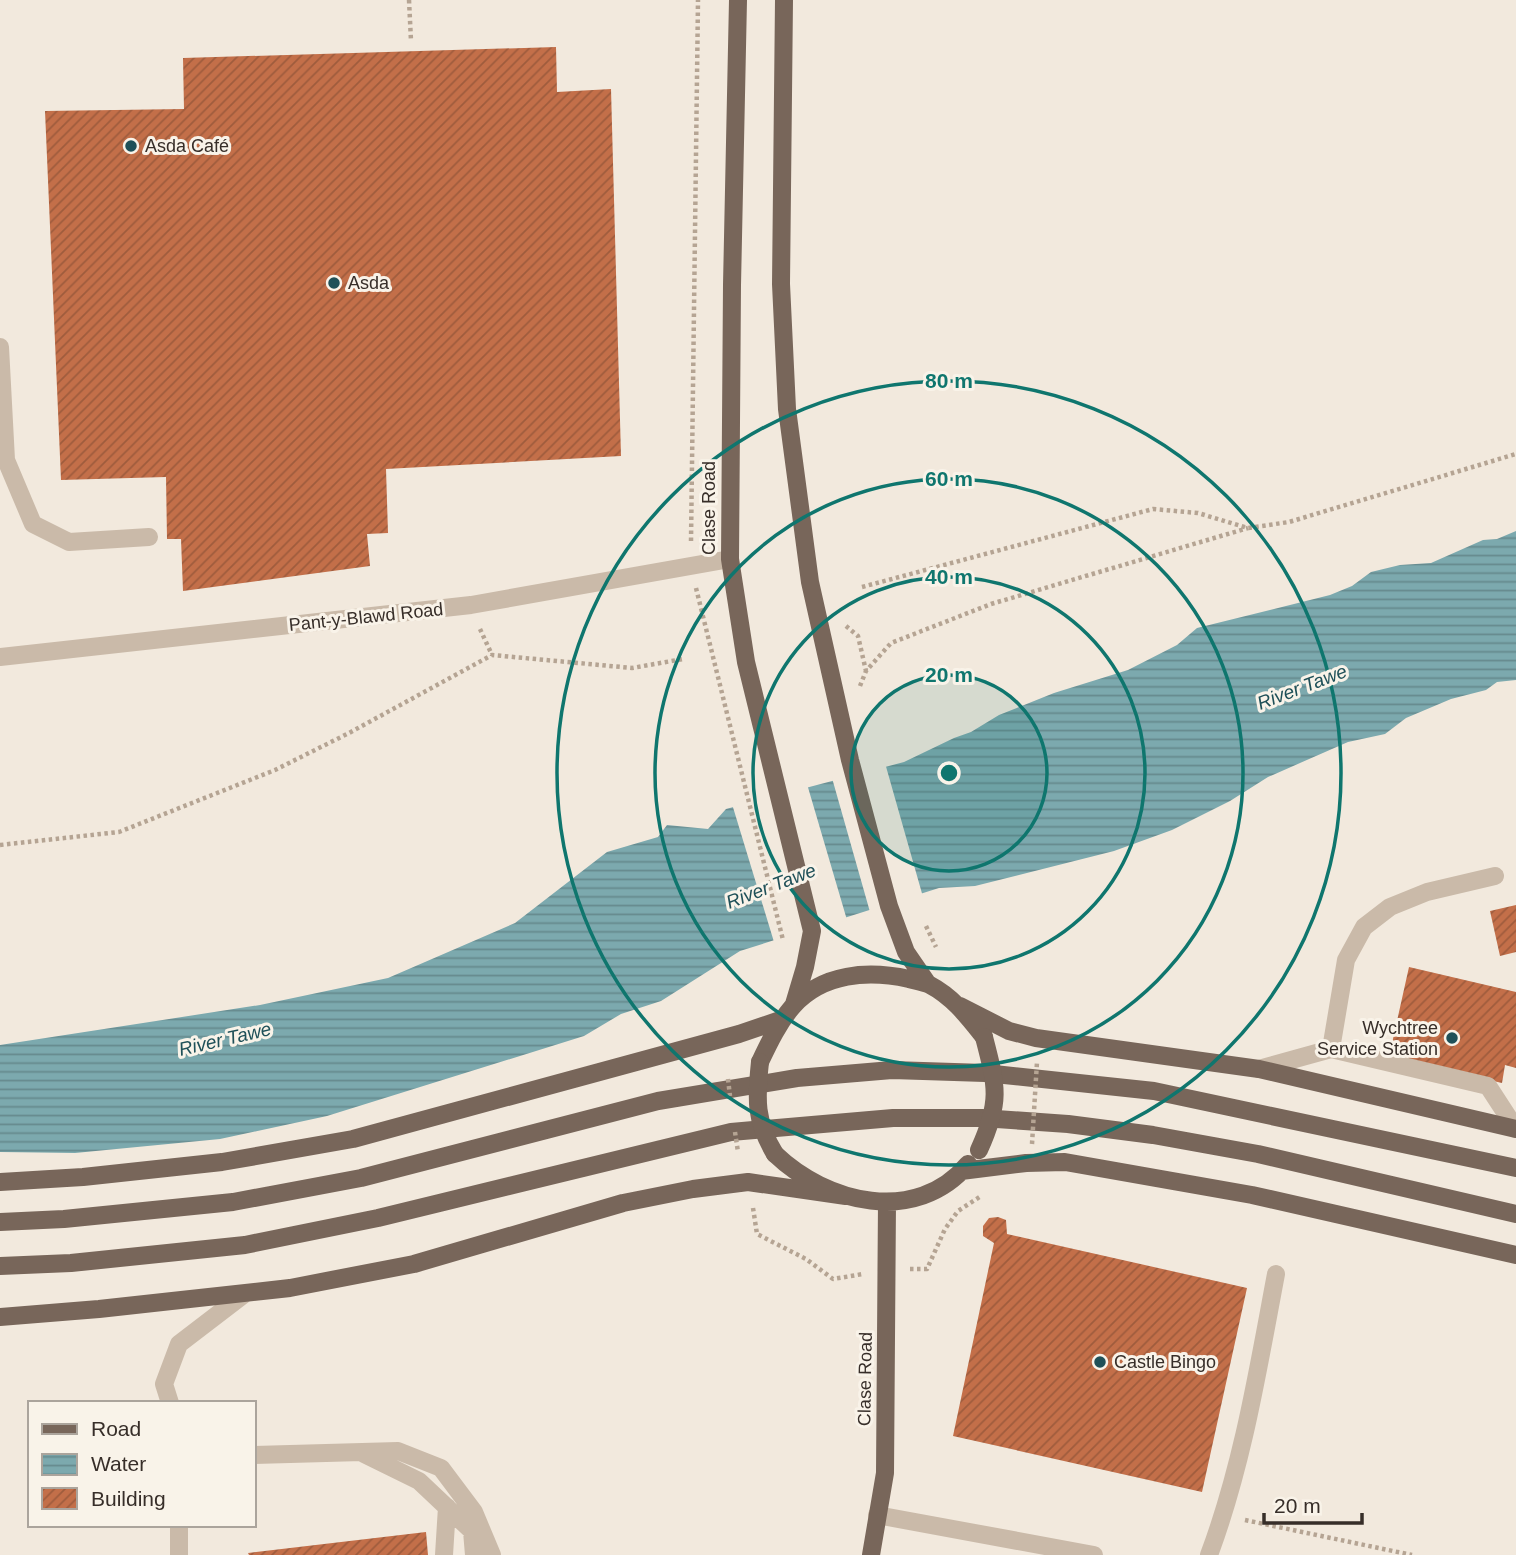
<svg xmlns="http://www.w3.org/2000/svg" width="1516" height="1555" font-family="Helvetica,sans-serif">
	<defs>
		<pattern id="water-rules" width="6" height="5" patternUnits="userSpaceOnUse" patternTransform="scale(1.75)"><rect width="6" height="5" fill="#7ca9ae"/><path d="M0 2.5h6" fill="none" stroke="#668a8e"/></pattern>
		<pattern id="building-hatch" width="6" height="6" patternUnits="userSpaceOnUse" patternTransform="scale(1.75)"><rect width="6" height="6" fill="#c36f49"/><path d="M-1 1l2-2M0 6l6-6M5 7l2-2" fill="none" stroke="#9f5c3d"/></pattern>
	</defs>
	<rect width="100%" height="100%" fill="#f2e9dd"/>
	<!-- water -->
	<path fill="url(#water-rules)" d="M1516 531V680L1497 682 1486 690 1451 699 1406 718 1385 734 1348 742 1268 777 1230 801 1172 830 1114 851 975 886 939 888 740 951 661 1001 621 1014 584 1036 327 1116 220 1139 75 1153 0 1152V1045L260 1005 388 978 515 923 607 852 658 837 667 825 708 829 726 809 904 762 954 738 971 732 999 715 1054 693 1128 670 1177 645 1197 628 1330 595 1352 586 1371 572 1400 565 1431 563 1483 540 1497 539Z"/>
	<!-- pier -->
	<path fill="#f2e9dd" d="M885 763 923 897 870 912 832 778Z
		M807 784 847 920 774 942 732 804Z"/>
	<!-- building -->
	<path fill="url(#building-hatch)" d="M556 47 557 92 611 89 621 456 386 469 388 533 367 534 370 566 183 591 181 539H167L166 477 61 480 45 111 184 109 183 58Z
		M1516 905V952L1500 956 1490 911Z
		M1409 967 1516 992V1068L1505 1065 1502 1083 1389 1057Z
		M998 1217 1006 1220 1007 1234 1247 1288 1202 1492 953 1436 994 1243 983 1236V1226L989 1218Z
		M426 1532 428 1555H249L248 1553Z"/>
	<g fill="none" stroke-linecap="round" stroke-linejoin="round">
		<!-- path -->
		<path stroke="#b5a493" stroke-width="4.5" stroke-dasharray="3.5 3.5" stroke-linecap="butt" d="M409 0 411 41
			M691 541 698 0
			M862 587 1153 509 1198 513 1248 528 1289 522 1516 454
			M696 588 783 940
			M846 626 858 636 866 671
			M480 629 492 655
			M860 686 866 671 891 643 991 604 1248 528
			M0 845 119 832 275 770 349 733 492 655 632 668 683 659
			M926 926 936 947
			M753 1208 757 1234 806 1259 833 1279 863 1274
			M910 1269H927L945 1229 958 1211 981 1196
			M1245 1520 1412 1555"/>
		<!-- minor -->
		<path stroke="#cabaa9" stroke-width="18" d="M0 347 6 460 33 524 69 542 149 537
			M0 657 471 605 730 559
			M1331 1049 1346 960 1364 927 1390 907 1427 892 1495 876
			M1259 1069 1331 1049 1488 1086 1516 1129
			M170 1403 164 1384 179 1344 243 1295
			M364 1454 419 1481 472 1531 474 1555
			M254 1455 398 1451 441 1468 474 1512 492 1555
			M877 1515 1094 1555
			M179 1555V1525
			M444 1555 447 1507
			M1209 1555C1243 1464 1258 1369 1276 1274"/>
		<!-- major -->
		<path stroke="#78665a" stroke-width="18" d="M738 0 732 285 730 559 746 662 812 931 805 967 794 1004
			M784 0 781 284 787 409 810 582 850 760 889 906 906 952 928 984
			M960 1006 1009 1031 1036 1038 1259 1069 1516 1129
			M760 1062C769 1043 779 1022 793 1006 823 973 868 970 909 979 916 981 923 982 930 985 953 997 968 1017 984 1037
			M775 1154C826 1203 916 1226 968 1164
			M961 1171 1026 1163 1065 1162 1252 1195 1516 1255
			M0 1182 83 1177 222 1162 353 1139 739 1034 783 1019
			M0 1222 64 1219 233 1202 361 1178 658 1101 797 1078 892 1070 985 1073 1154 1091 1516 1168
			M0 1266 71 1263 245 1245 378 1218 731 1132 893 1118H982L1068 1124 1153 1135 1258 1154 1516 1214
			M0 1317 99 1309 290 1288 414 1264 623 1203 693 1189 748 1182 846 1196
			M871 1555 885 1473 887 1202"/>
		<!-- path-bridge -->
		<path stroke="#b5a493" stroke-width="4.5" stroke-dasharray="3.5 3.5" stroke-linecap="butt" d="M728 1079 730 1096
			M735 1132 738 1152
			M1032 1144 1037 1062"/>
		<!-- major-bridge -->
		<path stroke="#78665a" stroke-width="18" d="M760 1062C756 1099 755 1121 775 1154
			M979 1150C1001 1102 997 1087 984 1037"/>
	</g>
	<!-- distance rings -->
	<circle cx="949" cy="773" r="98" fill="#0f766e" fill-opacity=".12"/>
	<g fill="none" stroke="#0f766e" stroke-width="3.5">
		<circle cx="949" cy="773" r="98"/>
		<circle cx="949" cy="773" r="196"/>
		<circle cx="949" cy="773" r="294"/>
		<circle cx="949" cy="773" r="392"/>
	</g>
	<!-- markers -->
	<g fill="#1f5058" stroke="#f9f3e9" stroke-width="2.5">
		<circle cx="131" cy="146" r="7"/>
		<circle cx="334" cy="283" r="7"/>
		<circle cx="1452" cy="1038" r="7"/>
		<circle cx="1100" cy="1362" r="7"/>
	</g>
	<g text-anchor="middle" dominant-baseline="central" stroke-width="6" stroke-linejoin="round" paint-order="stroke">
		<!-- poi labels -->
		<g font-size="18" fill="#372e29" stroke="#f9f3e9" text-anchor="start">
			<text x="145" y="146">Asda Café</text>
			<text x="348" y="283">Asda</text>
			<text x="1438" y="1028" text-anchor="end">Wychtree<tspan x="1438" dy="21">Service Station</tspan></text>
			<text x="1114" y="1362">Castle Bingo</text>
		</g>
		<!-- street labels -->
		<g font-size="18" fill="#372e29" stroke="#f9f3e9">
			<text transform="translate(709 508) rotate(-90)">Clase Road</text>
			<text transform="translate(366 617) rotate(-6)">Pant-y-Blawd Road</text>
			<text transform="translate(865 1379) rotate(-89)">Clase Road</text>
		</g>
		<!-- water labels -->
		<g font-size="19" font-style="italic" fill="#1f5058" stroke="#f9f3e9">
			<text transform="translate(1302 687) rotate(-21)">River Tawe</text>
			<text transform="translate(771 886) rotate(-21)">River Tawe</text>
			<text transform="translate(225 1039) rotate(-13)">River Tawe</text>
		</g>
	</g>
	<circle cx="949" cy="773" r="10" fill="#0f766e" stroke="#f9f3e9" stroke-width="3.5"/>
	<g font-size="21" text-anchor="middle" font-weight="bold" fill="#0f766e" stroke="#f9f3e9" stroke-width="6" stroke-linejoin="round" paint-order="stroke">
		<text x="949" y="388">80 m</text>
		<text x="949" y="486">60 m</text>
		<text x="949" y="584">40 m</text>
		<text x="949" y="682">20 m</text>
	</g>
	<!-- legend -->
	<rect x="28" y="1401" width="228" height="126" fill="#f9f3e9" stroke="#aba49c" stroke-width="2"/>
	<rect x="42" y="1424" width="35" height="10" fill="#78665a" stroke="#aba49c" stroke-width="2"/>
	<text x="91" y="1436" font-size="21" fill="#372e29">Road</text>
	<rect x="42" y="1454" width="35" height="21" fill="url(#water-rules)" stroke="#aba49c" stroke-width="2"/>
	<text x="91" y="1471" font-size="21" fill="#372e29">Water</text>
	<rect x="42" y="1488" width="35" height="21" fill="url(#building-hatch)" stroke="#aba49c" stroke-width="2"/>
	<text x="91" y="1506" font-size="21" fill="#372e29">Building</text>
	<!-- scale -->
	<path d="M1264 1513v10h98v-10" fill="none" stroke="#372e29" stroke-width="3.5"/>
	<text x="1274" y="1513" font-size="21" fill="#372e29" stroke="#f9f3e9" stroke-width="5" paint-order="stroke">20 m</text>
</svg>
